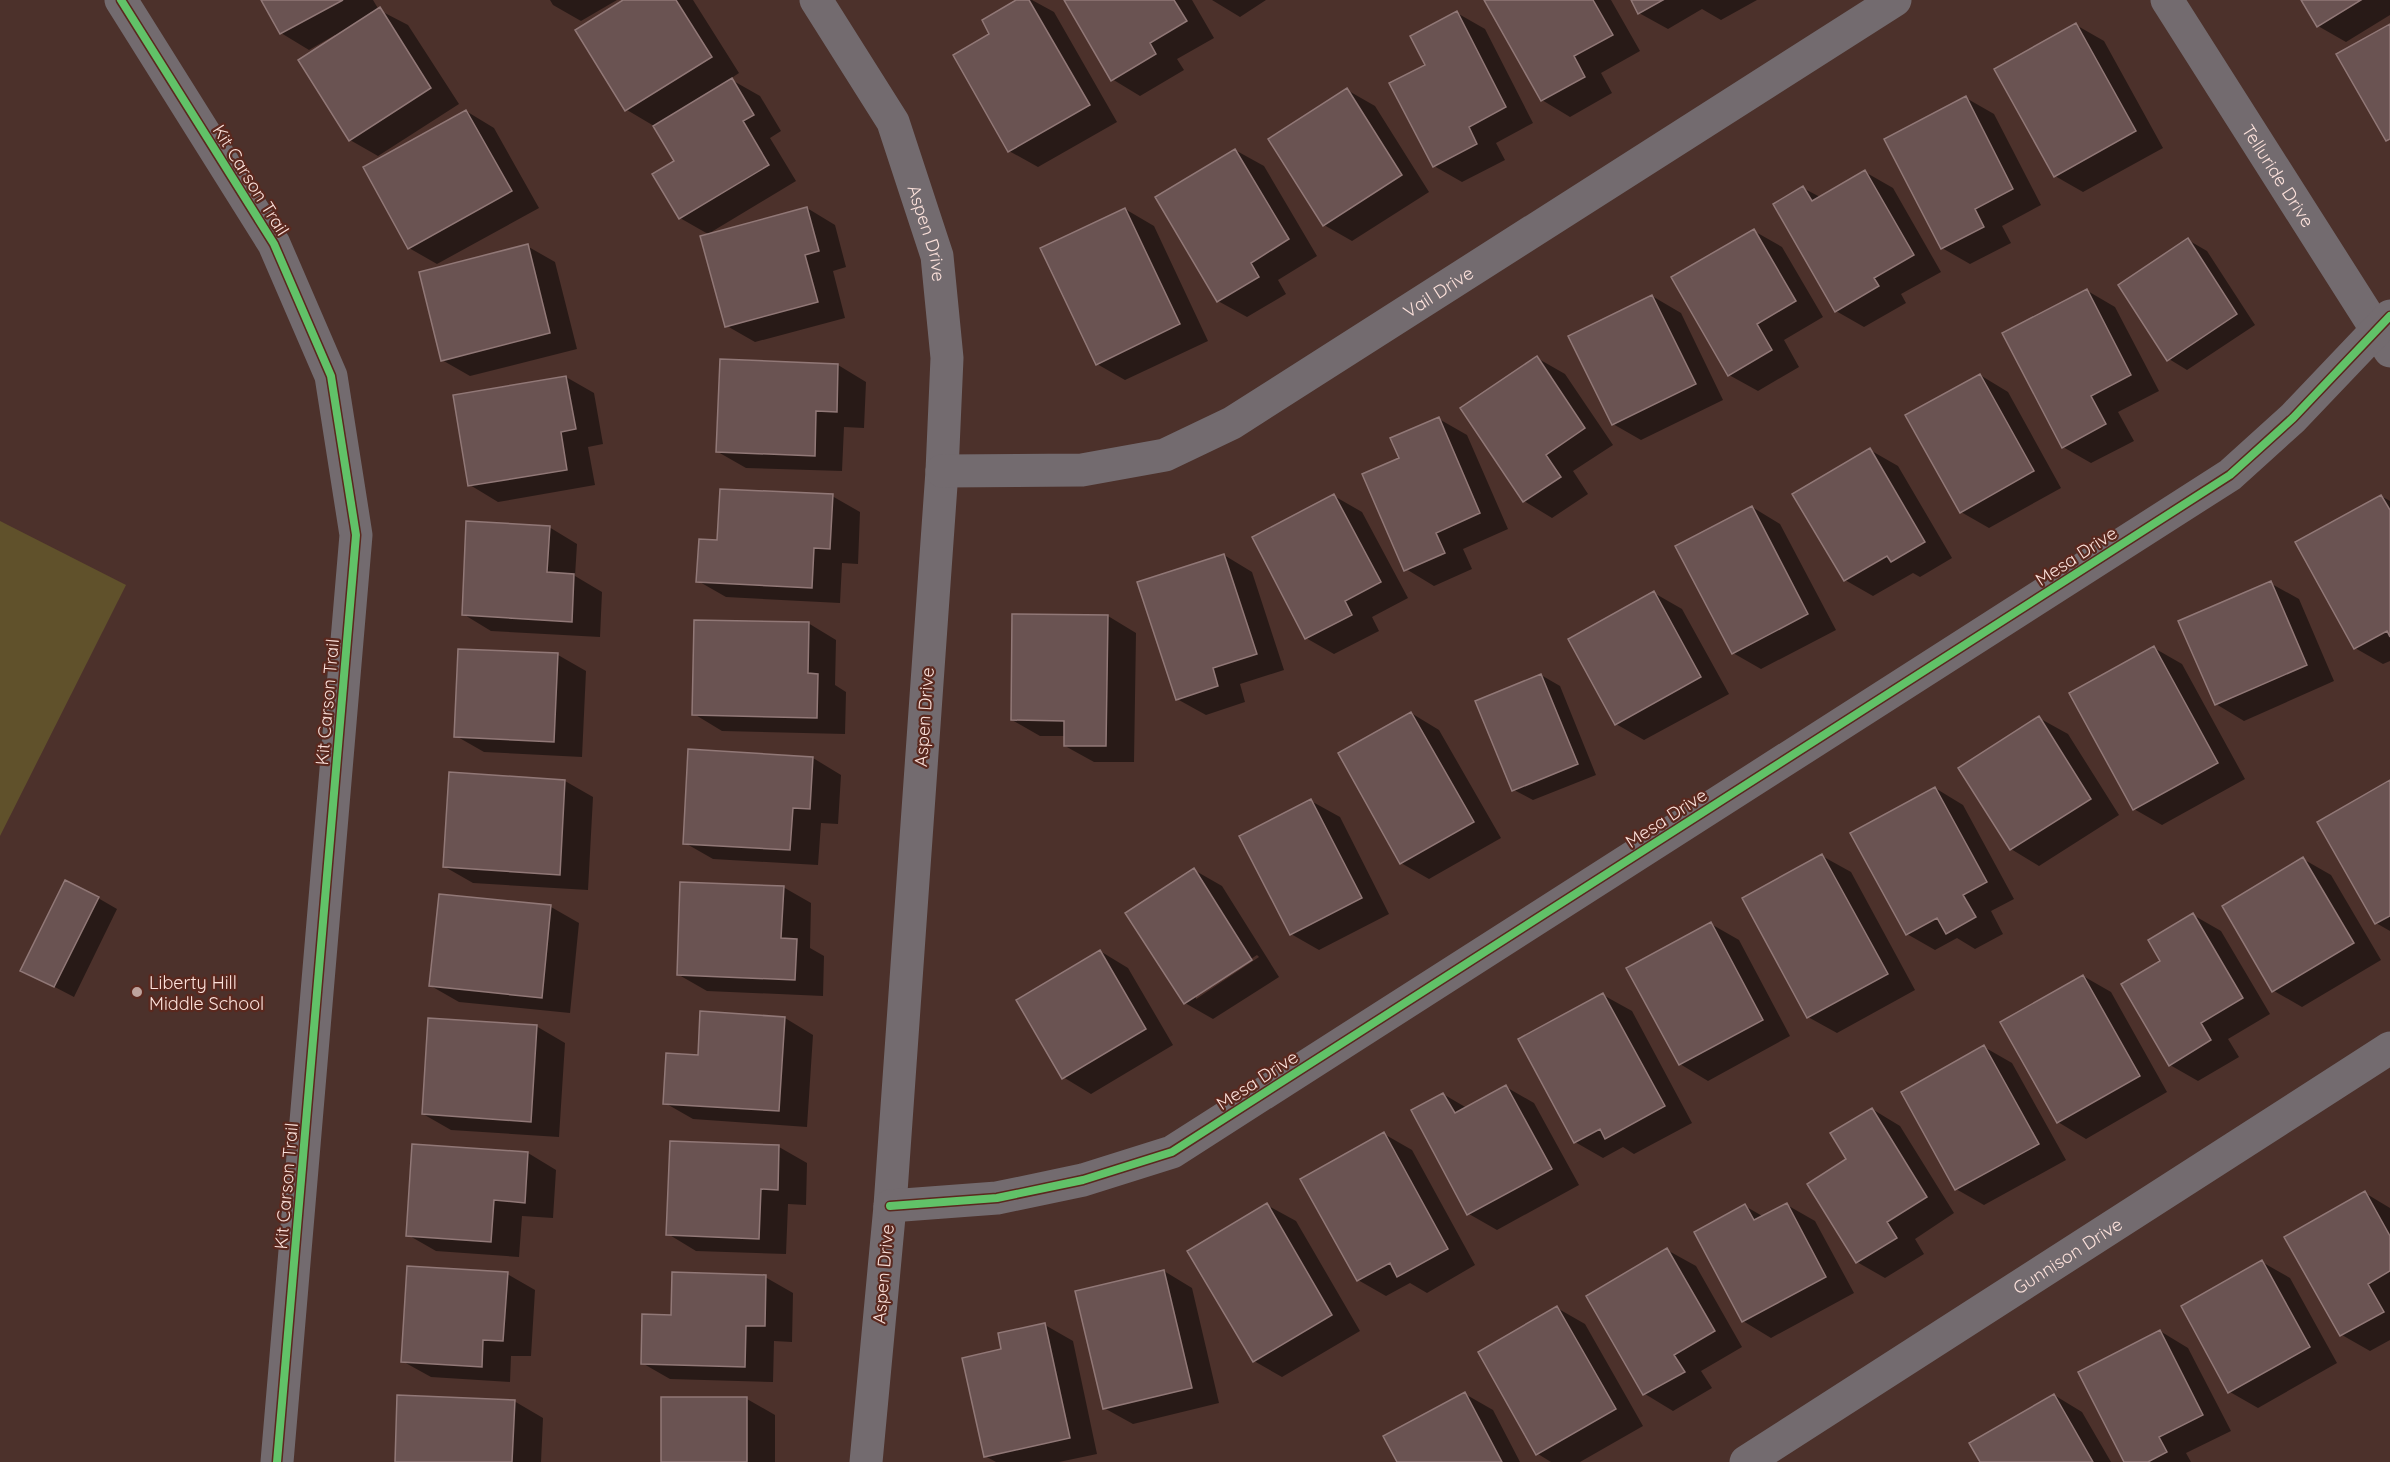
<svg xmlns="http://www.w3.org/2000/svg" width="2390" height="1462" font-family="Quicksand,sans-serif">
	<rect width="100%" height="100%" fill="#4c312b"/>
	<!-- green -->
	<path fill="#60512b" d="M0 521 126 585 0 836Z"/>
	<!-- shadow -->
	<path fill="#0007" fill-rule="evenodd" d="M263 0H373L379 10 408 25 459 104 378 156 350 140 335 35 309 50 281 33Z
		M550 0H617L581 21 553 5Z
		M625 0H693L739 73 730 79 760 96 781 131 770 138 796 181 708 234 680 218 676 162 654 126 627 110Z
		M1019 0H1032L1054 12 1117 122 1038 167 1009 151 955 55 991 34Z
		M1066 0H1192L1214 38 1177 59 1184 70 1140 96 1112 79Z
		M1212 0H1266L1240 17Z
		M1487 0H1611L1640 51 1601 73 1612 93 1570 117 1542 100Z
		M1633 0H1757L1721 20 1702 9 1668 29 1639 13Z
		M2302 0H2390V15L2346 42 2318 26Z
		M1457 13 1485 29 1533 123 1496 143 1505 160 1462 182 1434 166 1427 65Z
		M2076 25 2104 41 2163 148 2083 192 2055 176Z
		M1347 90 1375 106 1429 192 1352 241 1324 225Z
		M1966 98 1994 114 2041 205 2002 226 2011 243 1970 264 1942 248Z
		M466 111 494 128 539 208 437 264 409 248Z
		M1235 150 1264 166 1317 256 1278 280 1286 294 1247 317 1218 301 1157 197Z
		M1865 172 1893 188 1941 272 1901 294 1906 303 1864 327 1836 311 1803 188 1820 197Z
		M807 208 835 225 846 267 833 271 845 318 755 342 727 326Z
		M1125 209 1154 226 1208 341 1125 380 1097 364Z
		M1754 231 1782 247 1823 317 1784 340 1799 367 1758 391 1729 375Z
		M2188 240 2207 251 2255 325 2187 370 2169 359Z
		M527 246 555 262 577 349 470 376 442 360Z
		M2086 290 2115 307 2159 391 2118 412 2134 441 2091 463 2063 447Z
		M1652 296 1681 313 1723 400 1641 440 1613 424Z
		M1537 358 1565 374 1613 445 1573 471 1588 494 1552 518 1524 501 1462 409Z
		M838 365 866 382 864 428 844 427 842 471 746 468 718 452Z
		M1980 375 2008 392 2061 488 1989 528 1961 512Z
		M566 377 594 393 603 444 588 447 595 485 498 502 470 485Z
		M1439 419 1467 435 1508 529 1463 549 1472 569 1434 586 1406 569 1401 459Z
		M1870 450 1898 466 1952 558 1920 577 1913 573 1873 596 1845 580Z
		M832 496 860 512 858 564 842 563 840 603 726 597 698 581 719 541Z
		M1334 496 1362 512 1408 598 1372 617 1379 631 1334 654 1306 638Z
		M2381 496 2390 501V661L2383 664 2355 648Z
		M1752 507 1780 524 1836 630 1761 669 1733 653Z
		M549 527 577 544 575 576 602 592 600 637 491 631 463 614Z
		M1224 555 1252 572 1284 670 1240 684 1245 702 1206 715 1177 699Z
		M2270 583 2299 599 2334 681 2244 721 2216 704Z
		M1654 593 1682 609 1729 694 1644 740 1616 724Z
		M1108 616 1136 633 1134 762H1094L1065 746V736H1040L1012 720Z
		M808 623 836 640 835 685 846 692 845 734 722 731 694 714Z
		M2154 648 2182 664 2245 779 2162 825 2134 809Z
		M558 655 586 671 582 757 484 752 456 736Z
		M1541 675 1560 686 1596 775 1533 800 1514 790Z
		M1411 713 1439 730 1501 838 1429 879 1401 863Z
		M2039 718 2068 734 2119 815 2039 866 2011 849 1960 768Z
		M813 758 841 775 838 824 821 823 818 865 713 859 685 843Z
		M565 781 593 797 588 890 473 883 445 867Z
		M2390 781V931L2376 923Z
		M1935 788 1963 805 2014 899 1991 911 2003 934 1975 949 1957 938 1935 950 1907 934Z
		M1311 801 1340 817 1389 914 1319 950 1291 934Z
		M1822 856 1851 872 1915 990 1837 1033 1808 1017Z
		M2303 859 2331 875 2381 960 2302 1007 2274 991Z
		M1194 870 1222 886 1279 977 1213 1019 1185 1003ZM1257 955 1259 957 1196 999V995Z
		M783 887 811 903 810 948 824 956 823 996 707 991 679 975Z
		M440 895 551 907 579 923 570 1013 459 1002 431 986Z
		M98 898 117 909 74 997 22 970Z
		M2193 915 2221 931 2270 1014 2228 1039 2239 1057 2198 1081 2170 1065 2162 962Z
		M1711 924 1739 940 1790 1036 1708 1081 1680 1064Z
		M1100 951 1128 968 1173 1045 1091 1094 1063 1077Z
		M2083 976 2111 992 2167 1092 2086 1139 2058 1122Z
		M1603 995 1632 1011 1692 1123 1634 1154 1623 1147 1603 1158 1575 1142Z
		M785 1018 813 1035 807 1127 693 1119 665 1103Z
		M536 1026 565 1043 559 1137 451 1130 423 1114Z
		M1984 1047 2012 1063 2066 1160 1984 1205 1956 1189Z
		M1506 1087 1534 1103 1579 1185 1497 1230 1469 1214 1443 1094 1467 1108Z
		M1872 1109 1900 1126 1954 1213 1915 1239 1924 1254 1885 1278 1857 1262 1848 1160Z
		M1384 1134 1412 1150 1475 1265 1427 1293 1410 1283 1386 1296 1358 1280Z
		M779 1147 807 1163 806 1205 788 1204 786 1254 696 1251 668 1234Z
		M528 1153 556 1170 553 1218 522 1216 519 1257 436 1251 408 1235Z
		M2365 1193 2390 1208V1340L2370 1351 2342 1335Z
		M1267 1205 1296 1221 1360 1331 1282 1377 1254 1361Z
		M1787 1205 1815 1221 1854 1293 1771 1338 1743 1321 1745 1206 1764 1217Z
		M1667 1250 1696 1266 1742 1347 1701 1371 1712 1388 1673 1411 1645 1394 1588 1297Z
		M2262 1262 2290 1278 2337 1363 2258 1408 2230 1392Z
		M1164 1271 1192 1288 1219 1403 1133 1424 1104 1408Z
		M507 1274 535 1290 531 1356H511L510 1382 431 1377 402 1361Z
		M765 1277 793 1293 792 1342 774 1341 773 1382 670 1379 642 1363 673 1316Z
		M1557 1308 1585 1324 1643 1426 1580 1462H1551L1538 1454 1480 1352Z
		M1045 1325 1073 1341 1097 1454 1059 1462H996L985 1456 1003 1350Z
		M2160 1331 2188 1348 2231 1431 2186 1453 2191 1462H2125Z
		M1465 1394 1493 1410 1520 1462H1399Z
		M2054 1395 2082 1412 2111 1462H1982Z
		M747 1399 775 1415V1462H663Z
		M514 1401 543 1418 541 1462H396Z"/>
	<!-- building -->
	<path fill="#6a5352" stroke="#917877" stroke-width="1.5" d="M261 0H343L280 34Z
		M623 0H676L712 57 625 111 575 30Z
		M1016 0H1029L1090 105 1008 152 953 55 989 34 982 20Z
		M1064 0H1174L1187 21 1150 43 1156 54 1111 81Z
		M1484 0H1593L1613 35 1574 56 1585 77 1541 101Z
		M1631 0H1663L1638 14Z
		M2301 0H2361L2317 27Z
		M380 7 431 88 349 141 298 60Z
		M1457 11 1506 107 1469 127 1477 144 1433 167 1389 83 1425 65 1410 36Z
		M2076 23 2136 131 2054 177 1994 69Z
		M2390 24V139L2386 141 2336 54Z
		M732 78 754 115 743 121 769 165 679 219 652 174 674 161 653 126Z
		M1347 88 1402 175 1323 226 1268 139Z
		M1966 96 2013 189 1975 209 1984 227 1941 249 1884 139Z
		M466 110 512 191 408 249 363 167Z
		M1235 149 1289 239 1251 263 1259 277 1217 302 1155 197Z
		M1865 170 1914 255 1874 278 1879 286 1835 312 1773 204 1803 186 1812 201Z
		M807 207 819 251 805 255 818 302 725 327 700 236Z
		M1125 208 1180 324 1096 365 1040 248Z
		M1754 229 1796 301 1757 324 1772 350 1728 376 1671 277Z
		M2188 238 2237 314 2167 361 2118 285Z
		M528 244 550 333 441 361 419 272Z
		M2087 289 2131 375 2091 396 2106 424 2062 448 2002 333Z
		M1652 295 1696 384 1612 425 1568 336Z
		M1537 356 1585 428 1546 455 1561 477 1523 502 1460 408Z
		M720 359 838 364 837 412 816 411 815 456 716 452Z
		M1980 374 2034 471 1960 513 1905 415Z
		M566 376 576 429 561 432 567 470 468 486 453 395Z
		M1439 417 1480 513 1436 533 1445 553 1404 571 1362 474 1399 458 1390 438Z
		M1870 448 1925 542 1891 562 1887 556 1844 581 1792 494Z
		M720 489 833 494 830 549 814 548 812 588 696 582 699 539 717 540Z
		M1334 494 1381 582 1345 601 1352 615 1305 639 1252 537Z
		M2381 495 2390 510V637L2387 631 2354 649 2295 542Z
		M1752 506 1808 614 1732 654 1675 546Z
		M466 521 550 526 547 572 574 574 572 622 462 615Z
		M1224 554 1257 654 1213 668 1218 686 1176 700 1137 582Z
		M2271 581 2307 665 2215 705 2178 621Z
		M1654 591 1701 677 1615 725 1568 639Z
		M1012 614 1108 615 1106 746H1064V721L1011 720Z
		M694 620 809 622 808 673 818 674 817 718 692 715Z
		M2154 646 2218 763 2133 810 2069 693Z
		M458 649 558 653 554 742 454 737Z
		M1541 674 1578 764 1512 791 1475 701Z
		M1411 712 1474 822 1400 864 1338 753Z
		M2039 716 2091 799 2010 850 1958 768Z
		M688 749 813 757 810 809 793 808 790 850 683 844Z
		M449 772 565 780 560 875 443 867Z
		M2390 780V916L2375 924 2317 822Z
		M1935 787 1987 882 1963 895 1976 917 1946 934 1937 918 1906 935 1850 833Z
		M1311 799 1362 898 1290 935 1239 836Z
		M1822 854 1888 974 1807 1018 1742 898Z
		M2303 857 2354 943 2272 992 2222 906Z
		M1194 868 1252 960 1184 1004 1125 913Z
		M65 880 99 897 54 987 20 971Z
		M680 882 784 886 781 938 797 939 795 980 677 975Z
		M439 894 551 905 542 998 429 986Z
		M2193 913 2243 998 2201 1023 2211 1040 2169 1066 2121 984 2160 961 2148 940Z
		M1711 922 1763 1020 1679 1065 1626 968Z
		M1100 950 1146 1029 1062 1079 1016 1000Z
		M2083 975 2140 1076 2057 1123 2000 1022Z
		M1603 993 1665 1106 1605 1139 1600 1129 1574 1143 1518 1039Z
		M700 1011 785 1017 779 1111 663 1104 666 1053 698 1055Z
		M428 1018 537 1025 531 1122 422 1114Z
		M1984 1045 2039 1144 1955 1190 1901 1092Z
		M1506 1085 1552 1169 1467 1215 1411 1110 1443 1093 1455 1113Z
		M1872 1108 1927 1197 1887 1222 1897 1238 1856 1263 1807 1184 1846 1159 1830 1133Z
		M1384 1132 1448 1249 1397 1277 1390 1263 1357 1281 1300 1179Z
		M670 1141 779 1145 778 1190 761 1189 759 1239 666 1235Z
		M412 1144 528 1152 525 1203 494 1200 491 1242 406 1236Z
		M2365 1191 2390 1236V1271L2368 1284 2384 1312 2340 1336 2284 1237Z
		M1267 1203 1332 1315 1253 1362 1187 1251Z
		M1787 1203 1826 1277 1742 1322 1694 1232 1745 1204 1754 1220Z
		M1667 1248 1715 1331 1674 1355 1685 1372 1643 1395 1586 1296Z
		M2262 1260 2310 1347 2228 1393 2181 1306Z
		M407 1266 508 1272 503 1341 483 1340 482 1367 401 1362Z
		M1164 1270 1192 1388 1103 1409 1075 1291Z
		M672 1272 766 1275 765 1326H746L745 1367 641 1364 642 1314 671 1315Z
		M1557 1306 1616 1409 1536 1455 1478 1352Z
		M1045 1323 1070 1438 984 1457 962 1358 1001 1349 998 1333Z
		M2160 1330 2203 1415 2159 1437 2167 1452 2148 1462H2124L2078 1372Z
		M1465 1392 1502 1462H1397L1383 1436Z
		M2054 1394 2093 1462H1980L1969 1443Z
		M397 1395 515 1400 512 1462H395Z
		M661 1397H747V1462H661Z"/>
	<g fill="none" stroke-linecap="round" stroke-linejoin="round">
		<!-- minor -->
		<g stroke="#736b6f" stroke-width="33">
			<path d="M121 0 274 244 331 376 356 535 277 1462"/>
			<path id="s1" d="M816 0 893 122 937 256 947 358 942 471 890 1206 866 1462"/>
			<path id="s2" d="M2167 0 2390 351"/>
			<path id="s3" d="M942 471 1082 470 1165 455 1232 423 1895 0"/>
			<path d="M890 1206 997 1198 1083 1180 1172 1152 2230 475 2293 418 2390 316"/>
			<path id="s4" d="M1746 1462 2390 1048"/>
		</g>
		<!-- cycleway casing -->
		<g stroke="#5a281e" stroke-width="11">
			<path id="cycleway" d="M121 0 274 244 331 376 356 535 277 1462
				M890 1206 997 1198 1083 1180 1172 1152 2230 475 2293 418 2390 316"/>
		</g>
		<!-- cycleway -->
		<use href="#cycleway" stroke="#61c268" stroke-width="8"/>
	</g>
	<!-- markers -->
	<circle fill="#bea39d" stroke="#5a281e" stroke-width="2" cx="137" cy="992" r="6"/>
	<g text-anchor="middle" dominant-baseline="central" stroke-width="4.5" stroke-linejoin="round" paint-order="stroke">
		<!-- street labels -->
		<g font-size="18" fill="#fce1db" stroke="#5a281e">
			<text stroke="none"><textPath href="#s2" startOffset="208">Telluride Drive</textPath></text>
			<text transform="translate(251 180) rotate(58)">Kit Carson Trail</text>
			<text stroke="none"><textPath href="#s1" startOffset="261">Aspen Drive</textPath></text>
			<text stroke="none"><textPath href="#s3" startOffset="543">Vail Drive</textPath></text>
			<text transform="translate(2076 556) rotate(-33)">Mesa Drive</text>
			<text transform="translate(327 702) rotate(-85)">Kit Carson Trail</text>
			<text transform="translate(924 717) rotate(-86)">Aspen Drive</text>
			<text transform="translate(1666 818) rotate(-33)">Mesa Drive</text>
			<text transform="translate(1257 1080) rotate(-33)">Mesa Drive</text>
			<text transform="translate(286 1186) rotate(-85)">Kit Carson Trail</text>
			<text stroke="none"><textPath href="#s4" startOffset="382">Gunnison Drive</textPath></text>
			<text transform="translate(883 1274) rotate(-85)">Aspen Drive</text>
		</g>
		<!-- poi labels -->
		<g font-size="18" fill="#fce1db" stroke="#5a281e" text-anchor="start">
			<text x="149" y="982">Liberty Hill<tspan x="149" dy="21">Middle School</tspan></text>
		</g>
	</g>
</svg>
